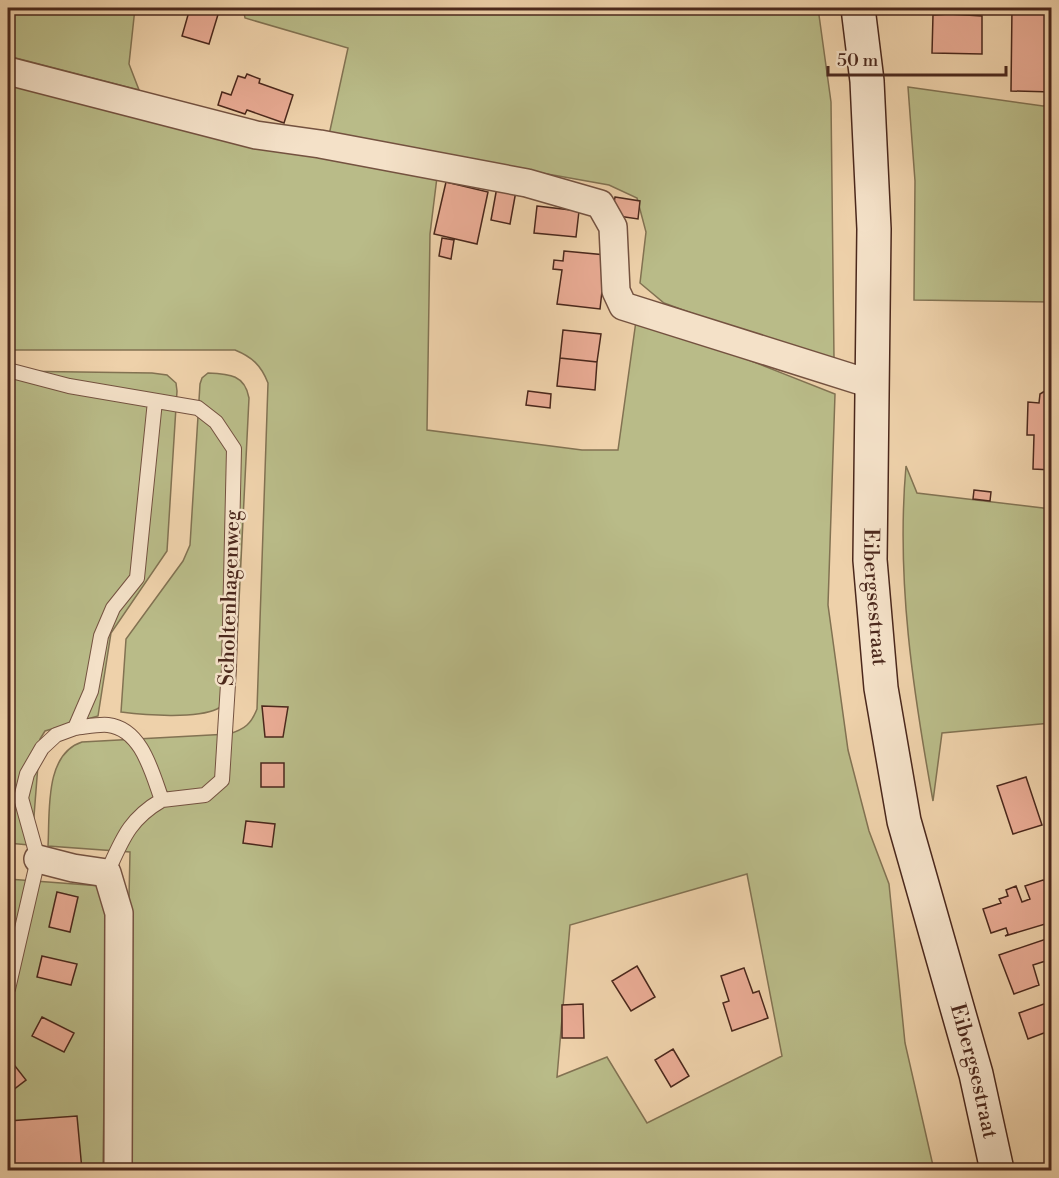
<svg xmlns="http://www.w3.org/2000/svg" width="1059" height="1178" font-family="'Libre Bodoni',serif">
	<rect width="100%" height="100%" fill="#eed1aa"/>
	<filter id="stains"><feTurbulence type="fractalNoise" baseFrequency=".00333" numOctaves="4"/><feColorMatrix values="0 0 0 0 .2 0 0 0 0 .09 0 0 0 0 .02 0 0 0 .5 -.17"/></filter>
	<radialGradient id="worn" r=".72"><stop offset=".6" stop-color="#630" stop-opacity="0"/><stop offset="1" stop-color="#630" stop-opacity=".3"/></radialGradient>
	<!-- green -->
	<path fill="#b9bb88" stroke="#827252" stroke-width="1.5" fill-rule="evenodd" d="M8 8H135L129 64 139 90 8 56Z
		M243 8H818L831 102 834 358 795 351 664 303 640 283 646 232 637 198 609 185 329 135 348 48 245 18Z
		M8 78 437 177 430 234 427 430 582 450H618L636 321 675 331 835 394 828 605 848 750 869 831 889 884 905 1043 934 1170H123L130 852 48 846C50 813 44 754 82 742L229 734C245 729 251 724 257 709L268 383C261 365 252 357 235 350H8ZM747 874 782 1056 647 1123 607 1057 557 1077 570 925Z
		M908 87 1043 106 1051 104V302L914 300 915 181Z
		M8 371 152 373 167 375 176 383 177 391 167 551 111 633 98 716 45 731 40 739 32 842 29 845 8 843Z
		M208 373C230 374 245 375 249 398L235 682C231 693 228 704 217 709 196 719 145 715 121 712L126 639 183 561 190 545 200 384 202 378Z
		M906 466 917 493 1051 509V723L942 733 933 801C913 691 896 579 906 466Z
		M8 879 101 886 107 893 103 1170H8Z"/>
	<!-- building -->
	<path fill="#e9ab94" stroke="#4b281c" stroke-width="1.5" d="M190 8H220L209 44 182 36Z
		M1012 8H1050L1052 92 1011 91Z
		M949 14 982 16V54L932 53 933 15Z
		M247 74 260 79 259 83 293 95 284 123 247 110 245 114 218 105 222 92 231 95 238 76 245 78Z
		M446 182 488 192 477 244 434 234Z
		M497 187 516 191 510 224 491 220Z
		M615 197 640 201 638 219 612 215Z
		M537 206 579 211 576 237 534 233Z
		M442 238 454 240 451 259 439 256Z
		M564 251 606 255 600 309 557 304 562 270 553 269 554 260 563 261Z
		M563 330 601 334 597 362 560 358Z
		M560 358 597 362 595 390 557 386Z
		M1048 389H1052V470L1033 469 1034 435H1027L1028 402 1039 403 1040 394Z
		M528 391 551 394 550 408 526 405Z
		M974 490 991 492 990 501 973 499Z
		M262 706 288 707 283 737H265Z
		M261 763H284V787H261Z
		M1026 777 1042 825 1013 834 997 786Z
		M246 821 275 824 272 847 243 843Z
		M1043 880 1052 885 1047 895 1052 909V922L1005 936 1008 934 1006 928 991 933 983 909 1001 903 999 899 1008 896 1006 890 1016 886 1022 902 1030 899 1025 886Z
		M57 892 78 897 70 932 49 927Z
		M1052 937V959L1033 965 1039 985 1014 994 999 955Z
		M42 956 77 964 71 985 37 977Z
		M637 966 655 997 631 1011 612 981Z
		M744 968 753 993 759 991 768 1018 732 1031 723 1003 729 1001 721 976Z
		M1052 1001V1030L1028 1039 1019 1013Z
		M583 1004 584 1038H562V1005Z
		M42 1017 74 1033 64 1052 32 1036Z
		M673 1049 689 1076 671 1087 655 1060Z
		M8 1057 26 1080 9 1093 8 1091Z
		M77 1116 82 1170H8V1121Z"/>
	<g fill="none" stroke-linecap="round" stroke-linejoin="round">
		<!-- service casing -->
		<g stroke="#745240" stroke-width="16">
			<path id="service" d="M8 370 69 386 198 408 216 422 234 449 229 668 222 780 205 795 162 800C152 773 142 729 108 725 98 724 85 727 75 728
				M107 873C122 840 129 819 162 800
				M8 989 38 859 21 798 27 774 42 748 56 735 75 728 91 691 101 636 113 608 137 578 155 401"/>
		</g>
		<!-- minor casing -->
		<g stroke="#745240" stroke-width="30">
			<path id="minor" d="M8 71 256 135 320 144 527 183 600 204 613 227 616 291 623 306 871 384
				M38 859 73 868 107 873 119 913 118 1170"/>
		</g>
		<!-- secondary casing -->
		<g stroke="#4b281c" stroke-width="36">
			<g id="secondary">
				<path id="s1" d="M858 8 867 81 874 229 870 560 881 688 904 821 976 1074 997 1170"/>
			</g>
		</g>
		<!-- service -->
		<use href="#service" stroke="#f4e1c8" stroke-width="14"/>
		<!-- minor -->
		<use href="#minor" stroke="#f4e1c8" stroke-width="27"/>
		<!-- secondary -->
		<use href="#secondary" stroke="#f4e1c8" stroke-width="33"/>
	</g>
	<g text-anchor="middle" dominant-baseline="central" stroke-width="5" stroke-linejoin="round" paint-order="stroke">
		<!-- street labels -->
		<g font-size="21" fill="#4b281c" stroke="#f4e1c8">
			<text stroke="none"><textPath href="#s1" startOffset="590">Eibergsestraat</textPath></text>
			<text transform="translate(230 598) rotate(-88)">Scholtenhagenweg</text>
			<text stroke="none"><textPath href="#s1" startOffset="1076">Eibergsestraat</textPath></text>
		</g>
	</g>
	<!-- margin -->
	<rect width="1059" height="1178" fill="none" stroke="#eed1aa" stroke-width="30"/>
	<rect x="9" y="9" width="1041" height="1160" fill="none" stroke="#4b281c" stroke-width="3"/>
	<rect x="15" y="15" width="1029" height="1148" fill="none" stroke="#4b281c" stroke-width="1.5"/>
	<!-- scale -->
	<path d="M828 66v9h178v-9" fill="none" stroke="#4b281c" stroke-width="3"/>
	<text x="837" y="66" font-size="18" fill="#4b281c" stroke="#f4e1c8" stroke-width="4.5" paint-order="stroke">50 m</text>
	<rect width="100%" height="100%" filter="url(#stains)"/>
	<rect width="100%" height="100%" fill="url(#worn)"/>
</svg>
